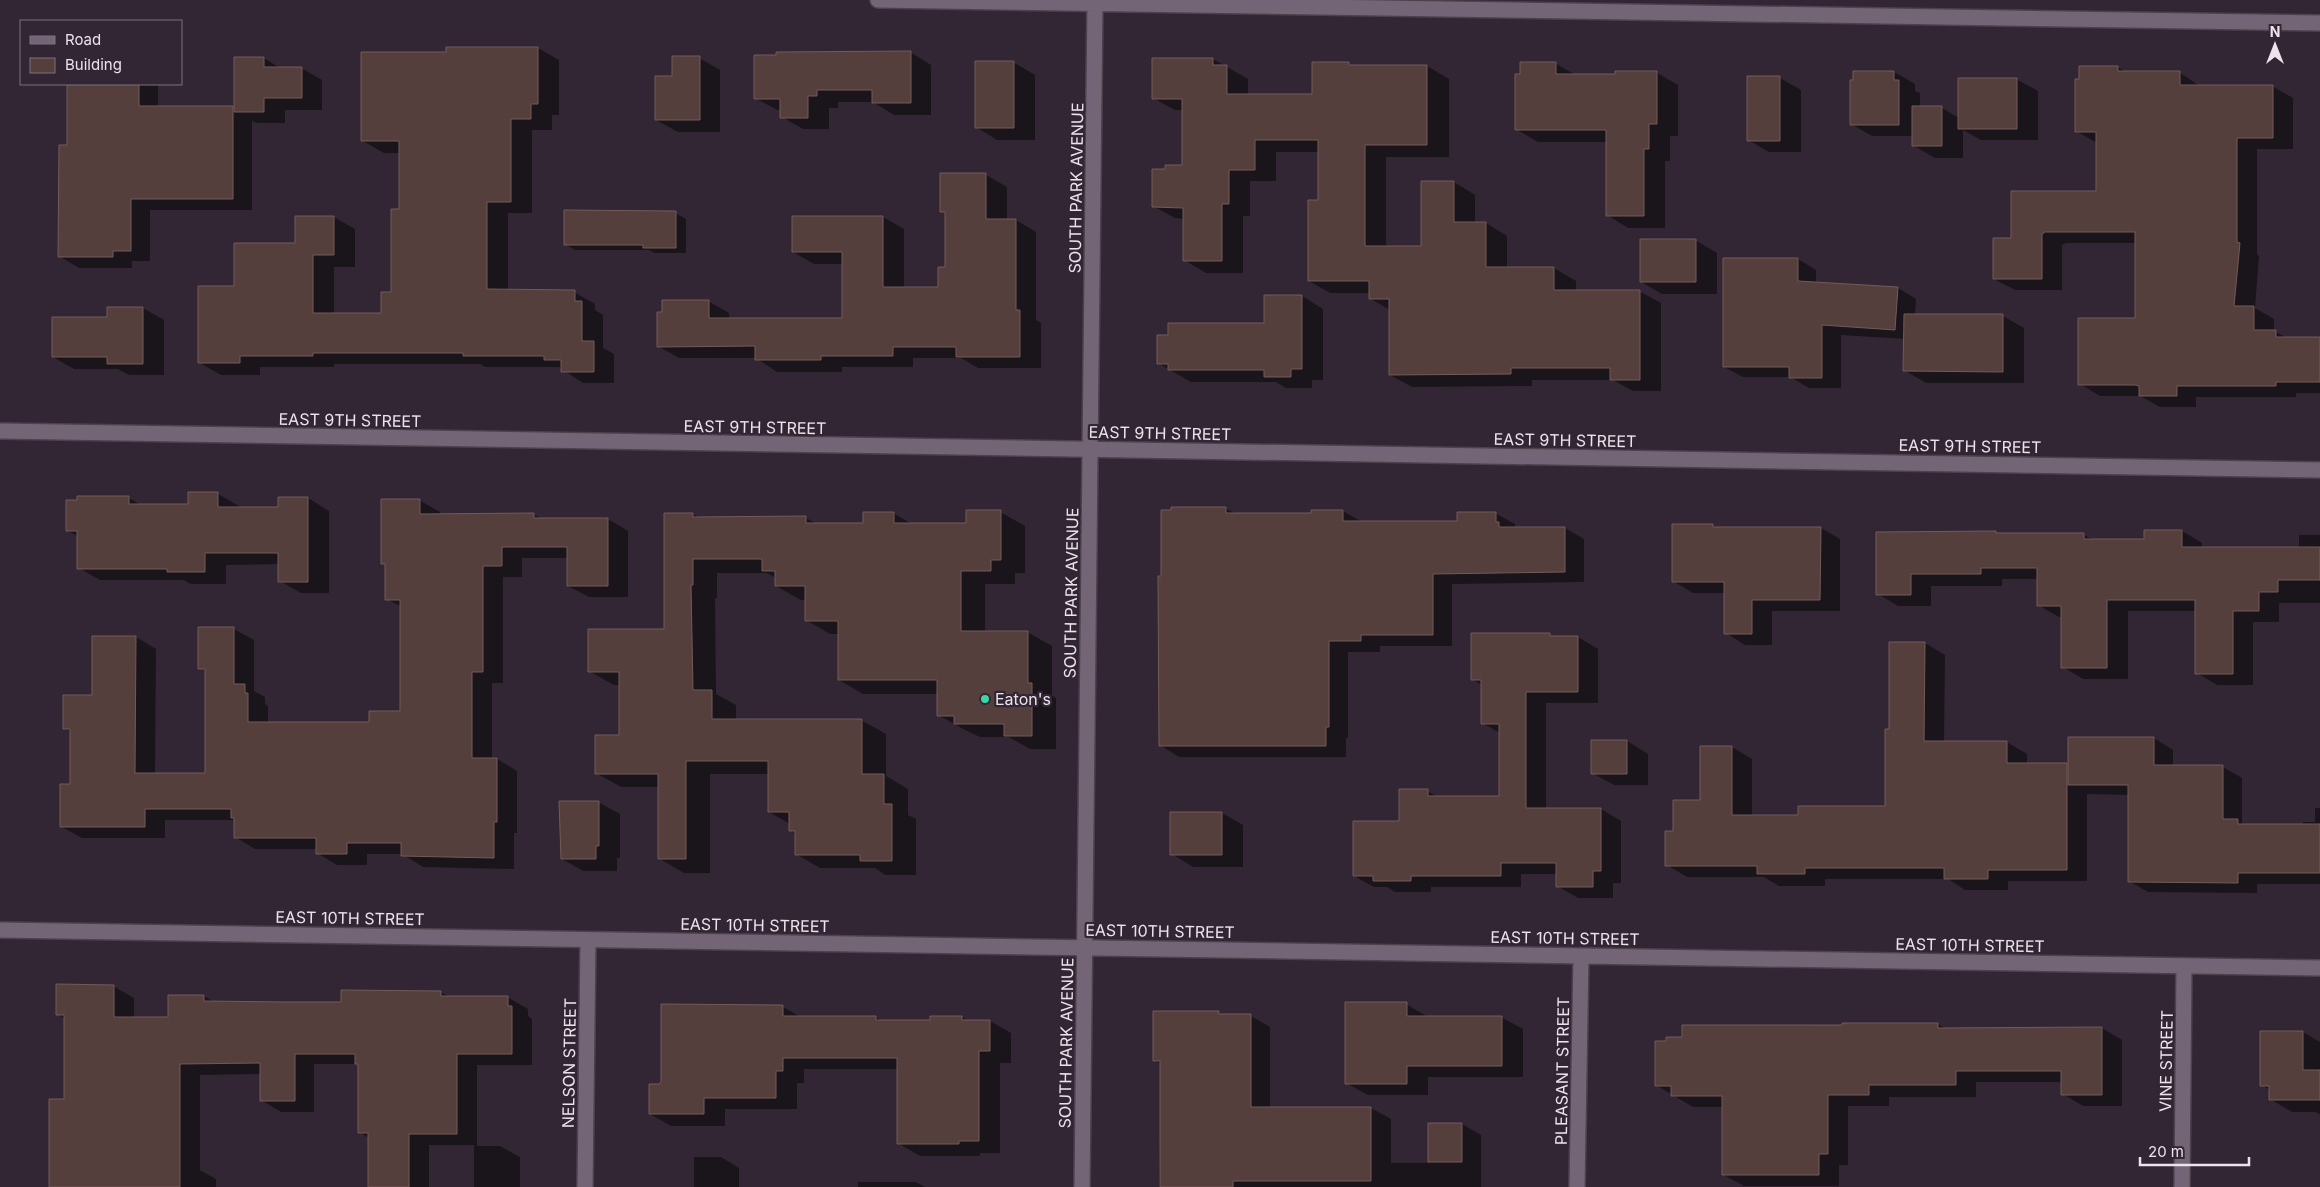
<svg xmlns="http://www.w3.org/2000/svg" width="2320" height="1187" font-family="Inter,sans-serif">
	<rect width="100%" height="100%" fill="#322634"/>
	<!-- shadow -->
	<path fill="#0007" d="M538 48 559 60V115H552V130H532V213H508V290L574 292 595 304V310L603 315V348L614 354V383H583L559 367H485L480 364H334V367H260V375H221L200 363 236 287 334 217 355 229V267H334V314H382L392 293 401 210V153H384L363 141 447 53Z
		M910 52 931 65V115H894L873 102H838V108H829V129H803L782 117V110H777L755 98Z
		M264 58 280 68H301L322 80V110H285V123H257L252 121V210H150V261H132V268H79L59 256 69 146V87L63 84H158V107H233L236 109Z
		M699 58 720 70V132H678L656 120 673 77Z
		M1213 59 1248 79V95H1313L1348 63 1354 66H1427L1449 79V157H1386V248H1422L1454 182 1475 195V223H1486L1507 236V268H1554L1576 281V291H1639L1661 303V391H1633L1613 380H1532V386L1412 387 1390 375V310L1371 299V293H1330L1309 281 1319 202V152H1276V181H1250V216H1243V273H1206L1184 260V219L1175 218 1153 206 1166 170 1183 166V110H1175L1153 98Z
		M1013 62 1035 75V140H997L976 127Z
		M1555 63 1577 76 1657 73 1678 85V136H1670V161H1665V228H1628L1607 215V142H1538L1516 129Z
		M2118 67 2127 73H2180L2200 86H2272L2293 98V149H2257V254L2259 256 2255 308 2274 319V331L2287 338H2320V393H2296V397H2196V407H2160L2140 396H2100L2080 384 2136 319V243H2066L2062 245V290H2015L1994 279 2013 240 2097 193V143L2076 131Z
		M1894 72 1915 84V91L1920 93V108H1942L1959 118 2016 79 2038 91V140H1981L1963 130V158H1935L1914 146V136H1872L1851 124Z
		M1780 78 1801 90V152H1769L1748 140Z
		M986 175 1007 187V220H1016L1036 232V320L1041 323V368H978L961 358H913V367H842V372H777L756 358H679L658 346 708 301 729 313V319H844V264H814L793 252V217H883L904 229V288H939L946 269V214L941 211Z
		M675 213 686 219V253H655L649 250H575L565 244Z
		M1695 240 1717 253V294H1662L1641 282Z
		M1798 259 1816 270V283L1898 288 1916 299 1915 315 2003 316 2024 328V383H1926L1904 370 1905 339 1841 335V388H1809L1790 377H1743L1724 367Z
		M1265 296H1302L1323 309V380H1312V388H1286L1276 382H1191L1158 363 1265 325Z
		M143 308 164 320V375H129L118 369H74L53 357 108 319Z
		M218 494 239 506V508H280L308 498 329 511V593H301L280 581V564L226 565V584H190L184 580H100L79 568V537L67 530 129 498 141 505H190Z
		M419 500 440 512V515L533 514 542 519H608L628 531V597H589L568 586V558H522V577H503V683H492V759H497L517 771V833H514V869L423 867 402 854H367V865H337L317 853V849H255L235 837V820H165V838H82L62 827 72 785V732L64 728 94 696V637H136L156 649 155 774H207V672L200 668 234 629 254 640V691L265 697V704L268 706V723H371L402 712V607L387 599V566L382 563Z
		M1225 508 1236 514H1312V511H1343L1362 522H1458L1495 513 1515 524V528H1565L1584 539V582L1452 584V646H1380V652H1348V738H1346V757H1179L1160 745 1163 577Z
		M1000 512 1025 526V573H1015V584H985V632H1027L1052 646V696L1056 698V749H1030L1009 737H980L963 729 938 715V694H863L839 680V634H830L806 620V600H801L776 586V578L767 573H717V598H715L716 694 736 705V720H861L886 734V776L908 789V815L916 819V875H885L875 868H820L796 854V834L790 830V824L769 812V774H710V873H684L660 859V787H621L596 773 620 736V685H614L589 671 665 630V514H693L700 518H806L817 524H864L893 513 912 524H968Z
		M1713 525 1717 528H1821L1840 539V611H1772V645H1745L1726 633V593H1693L1673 581Z
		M2182 531 2202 543V548H2299V535H2320V603H2279V622H2253V685H2217L2197 673V611H2128V679H2083L2063 667V617H2059L2038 605V579H2002V586H1931V606H1898L1878 594V533L1996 532 2000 535H2084L2093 540H2145Z
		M1549 635 1554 637H1578L1598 649V703H1546V809H1601L1621 821V883H1613V898H1578L1557 886V874H1521V887H1431V892H1395L1387 887H1374L1354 876 1427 791 1438 797H1500V733L1482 723V685L1472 679Z
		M1890 643H1925L1945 655 1944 742H2007L2027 754V764L2070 766 2154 738 2173 750V767H2223L2242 778V823L2247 826H2303V822H2315V808H2320V884H2257V893L2148 892 2129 881V795L2087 794V881H2008V890H1965L1948 879H1825V886H1779L1764 877H1687L1667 865 1675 832 1701 802 1732 747 1752 759V817H1800L1886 808 1890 730Z
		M1627 741 1648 754V785H1614L1592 773Z
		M598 802 620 814V858H617V871H583L562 859Z
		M1222 813 1243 825V867H1193L1172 854Z
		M113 986 134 998V1018H170L204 996 214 1002 343 1003V991L441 992 449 997H507L528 1009V1016L532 1019V1065H477V1146H500L520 1157V1187H474V1145H429V1187H369V1138L359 1132V1065L357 1064H314V1112H281L261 1100V1074L200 1075V1170L216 1179V1187H50L65 1100V1019L57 1014Z
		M1406 1004 1428 1017H1501L1523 1029V1077H1428V1095H1368L1346 1083Z
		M662 1005 783 1007 801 1017H875L883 1021H931L962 1017 968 1021H990L1011 1033V1063H1000V1153H980V1156H920L898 1143V1069H804V1083H797V1109H725V1126H671L650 1114 662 1082Z
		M1219 1012 1225 1016H1251L1270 1027V1108H1371L1391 1119V1163H1430V1124H1462L1481 1135V1187H1159L1161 1064 1154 1061Z
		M1938 1024 1946 1029 2102 1028 2122 1040V1106H2083L2063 1094V1082H1976V1097H1889V1106H1848V1165H1839V1186H1744L1724 1175V1107H1693L1656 1085 1668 1042 1683 1038V1026Z
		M2303 1032 2320 1042V1114L2315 1112H2292L2270 1099V1090L2262 1085Z
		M694 1157H721L739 1168V1187H694Z
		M858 1182H916L925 1187H858Z"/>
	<!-- building -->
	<path fill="#553f3c" stroke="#725b58" d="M446 47H538V104H531V119H511V202H487V289L575 290V301H582V341H594V372H561V360H544V356H463V353H313V356H240V363H198V286H234V243H295V216H334V255H313V313H381V292H391V209H399V141H361V52H446Z
		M911 51V103H872V90H817V96H808V118H780V99H754V55H776V52Z
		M672 56H700V120H655V76H672Z
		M234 57H264V67H302V98H264V112H234Z
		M1152 58H1213V65H1227V94H1312V62H1349V65H1427V145H1365V246H1421V181H1454V222H1486V267H1554V290H1640V380H1610V368H1511V374L1389 375V299H1369V281H1308V200H1318V140H1255V170H1229V204H1222V261H1183V208L1152 207V169H1165V165H1182V99H1152Z
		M975 61H1014V128H975Z
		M1520 62H1556V74H1615V71H1657V124H1649V149H1644V216H1606V130H1515V74H1520Z
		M2079 66H2118V71H2180V85H2273V138H2237V242L2240 243 2234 306H2254V330H2276V337H2320V382H2276V386H2177V396H2139V386L2135 385H2078V318H2135V232H2045L2042 234V279H1993V238H2011V191H2096V132H2075V79H2079Z
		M1853 71H1894V80H1899V125H1850V80H1853Z
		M1747 76H1780V141H1747Z
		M1958 78H2017V129H1958Z
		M67 84H139V106H233V199H131V251H113V257H58L59 145H67Z
		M1912 106H1942V146H1912Z
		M940 173H986V219H1016V310H1020V357H956V347H893V356H821V360H755V346L657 347V312H662V300H709V318H842V252H792V216H883V287H938V267H945V212H940Z
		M564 210 676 211V248H643V245H564Z
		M1640 239H1696V282H1640Z
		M1723 258H1798V281L1898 287 1895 330 1822 325V378H1789V367H1723Z
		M1264 295H1302V369H1291V377H1264V370H1168V364H1157V335H1168V323H1264Z
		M107 307H143V364H107V357H52V317H107Z
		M1904 314H2003V372L1903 371Z
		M188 492H218V507H278V497H308V582H278V553H205V572H167V569H77V531H66V500H77V496H129V504H188Z
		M381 499H420V514L534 513V518H608V586H567V547H502V566H483V672H472V758H497V822H494V858L401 856V843H347V854H316V838H234V818H231V809H145V827H60V784H70V729H63V695H92V636H136L135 773H205V669H198V627H234V684H245V693H248V722H369V711H400V600H385V564H381Z
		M1171 507H1226V513H1311V510H1343V521H1457V512H1496V522H1499V527H1565V572L1433 574V635H1361V641H1329V727H1326V746H1159L1158 576H1161V510H1171Z
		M966 510H1001V560H991V571H961V631H1028V683H1032V736H1004V724H954V716H937V680H838V621H805V586H775V571H762V559H693V585H691L693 690H712V719H862V774H884V804H892V861H860V855H795V831H789V812H768V761H686V859H658V774H595V735H619V672H588V629H664V513H693V517L806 516V523H863V512H894V523H966Z
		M1672 524H1713V527H1821L1820 600H1752V634H1724V582H1672Z
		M2144 530H2182V547H2320V580H2278V592H2259V611H2233V674H2195V600H2107V668H2061V606H2037V568H1981V574H1911V595H1876V532L1996 531V533H2084V539H2144Z
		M1471 633H1550V636H1578V692H1526V808H1601V871H1593V887H1556V863H1501V876H1411V881H1373V876H1353V821H1399V789H1428V796H1499V724H1481V680H1471Z
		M1889 642H1925L1924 741H2007V763H2067V870H1988V879H1944V868H1805V874H1757V866H1665V831H1673V800H1700V746H1732V815H1798V806H1885V729H1889Z
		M2068 737H2154V765H2223V819H2238V824H2320V873H2238V883L2128 882V785H2068Z
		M1591 740H1627V774H1591Z
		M559 801H599V846H596V859H561Z
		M1170 812H1222V855H1170Z
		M56 984 114 985V1017H168V995H204V1001L285 1002H341V990L441 991V996H508V1006H512V1054H457V1134H409V1187H368V1133H358V1064H355V1054H295V1101H260V1063L180 1064V1187H49V1099H64V1015H56Z
		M1345 1002H1407V1016H1502V1066H1407V1084H1345Z
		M661 1004 783 1005V1016H876V1020H930V1016H962V1020H990V1051H979V1141H959V1144H897V1058H783V1071H776V1098H704V1114H649V1084H659L661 1082Z
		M1153 1011H1219V1014H1251V1107H1371V1181H1233V1187H1160V1061H1153Z
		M1842 1023H1938V1028L2102 1027V1095H2061V1071H1956V1085H1869V1095H1828V1154H1819V1175H1722V1096H1671V1086H1655V1041H1666V1037H1682V1025H1842Z
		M2260 1031H2303V1070H2320V1100H2269V1086H2260Z
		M1428 1123H1462V1162H1428Z"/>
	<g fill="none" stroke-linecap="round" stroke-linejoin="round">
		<!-- minor casing -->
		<g stroke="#4c414d" stroke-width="18">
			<path id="minor" d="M878 0 2320 23
				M0 431 2320 470
				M0 930 2320 968
				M585 1187 588 940
				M1082 1187 1095 0
				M1577 1187 1581 956
				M2182 1187 2184 966"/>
		</g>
		<!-- minor -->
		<use href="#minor" stroke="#746576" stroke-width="15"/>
	</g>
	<!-- markers -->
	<circle fill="#3ed4a3" stroke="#322634" stroke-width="2" cx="985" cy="699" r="5"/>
	<g text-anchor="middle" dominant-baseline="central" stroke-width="4.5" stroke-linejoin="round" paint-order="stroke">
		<!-- street labels -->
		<g font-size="16" fill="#ebe2ec" stroke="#322634">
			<text transform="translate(1076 188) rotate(-89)">SOUTH PARK AVENUE</text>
			<text transform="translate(350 420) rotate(1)">EAST 9TH STREET</text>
			<text transform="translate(755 427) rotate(1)">EAST 9TH STREET</text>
			<text transform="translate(1160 433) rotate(1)">EAST 9TH STREET</text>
			<text transform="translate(1565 440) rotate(1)">EAST 9TH STREET</text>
			<text transform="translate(1970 446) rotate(1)">EAST 9TH STREET</text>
			<text transform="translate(1071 593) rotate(-89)">SOUTH PARK AVENUE</text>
			<text transform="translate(350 918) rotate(1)">EAST 10TH STREET</text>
			<text transform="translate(755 925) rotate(1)">EAST 10TH STREET</text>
			<text transform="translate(1160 931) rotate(1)">EAST 10TH STREET</text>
			<text transform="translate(1565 938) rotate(1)">EAST 10TH STREET</text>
			<text transform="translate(1970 945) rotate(1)">EAST 10TH STREET</text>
			<text transform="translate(1066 1043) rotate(-89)">SOUTH PARK AVENUE</text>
			<text transform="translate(2166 1061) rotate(-89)">VINE STREET</text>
			<text transform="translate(569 1063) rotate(-89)">NELSON STREET</text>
			<text transform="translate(1562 1071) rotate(-89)">PLEASANT STREET</text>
		</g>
		<!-- poi labels -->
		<g font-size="16" fill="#ebe2ec" stroke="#322634" text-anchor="start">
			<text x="995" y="699">Eaton's</text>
		</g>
	</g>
	<!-- legend -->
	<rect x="20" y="20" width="162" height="65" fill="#322634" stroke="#7c717e"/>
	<rect x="30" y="36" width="25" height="8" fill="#746576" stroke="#7c717e"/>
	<text x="65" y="45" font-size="15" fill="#ebe2ec">Road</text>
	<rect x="30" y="58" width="25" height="15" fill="#553f3c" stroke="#7c717e"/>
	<text x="65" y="70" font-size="15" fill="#ebe2ec">Building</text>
	<!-- north arrow -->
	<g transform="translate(2275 45)" stroke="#322634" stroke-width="4" paint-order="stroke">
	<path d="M0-4L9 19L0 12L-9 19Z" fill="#ebe2ec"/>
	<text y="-8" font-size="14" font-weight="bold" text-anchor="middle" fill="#ebe2ec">N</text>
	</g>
	<!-- scale -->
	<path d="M2140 1157v8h109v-8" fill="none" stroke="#ebe2ec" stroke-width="2.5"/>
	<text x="2148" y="1157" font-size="15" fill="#ebe2ec" stroke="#322634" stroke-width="4" paint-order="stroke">20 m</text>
</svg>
